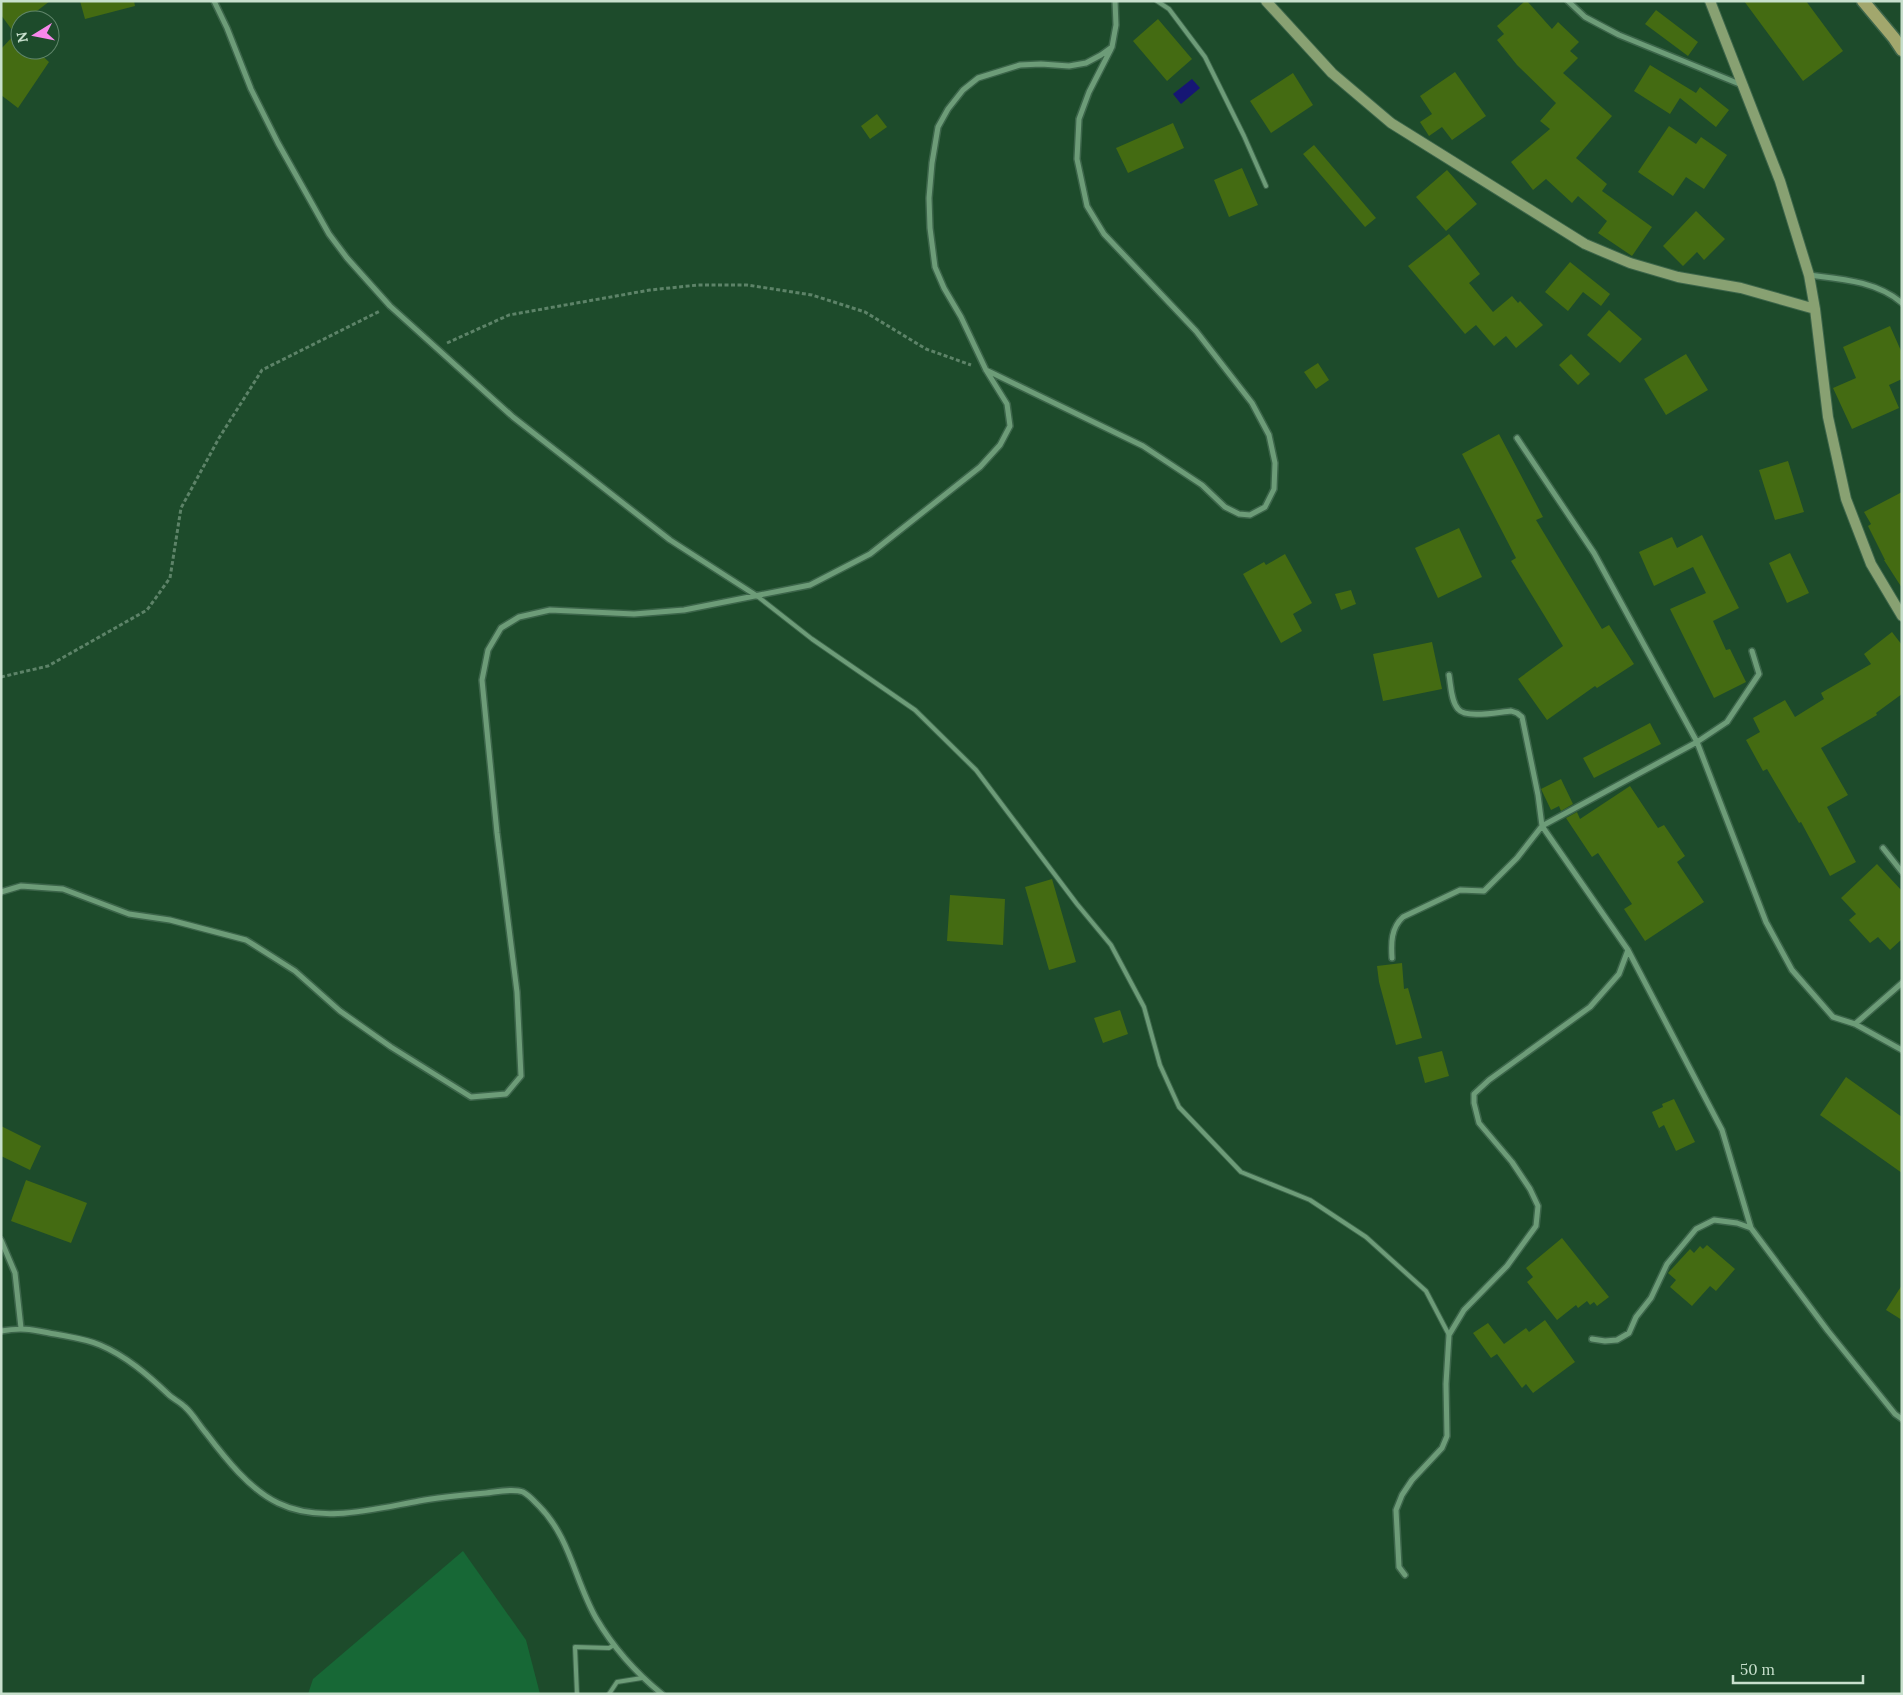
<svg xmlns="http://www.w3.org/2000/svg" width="1903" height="1695" font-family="Lora,serif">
	<rect width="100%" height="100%" fill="#1d4b2b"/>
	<!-- green -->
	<path fill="#176836" d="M463 1551 526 1640 540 1694H308L313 1679Z"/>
	<!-- water -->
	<path fill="#161674" d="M1192 79 1200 88 1181 104 1173 94Z"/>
	<!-- building -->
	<path fill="#446b12" d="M1 1H50L25 20H20V50H36L49 62 18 108 1 95V49L15 34 1 15Z
		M80 1H134L135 6 85 19Z
		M1525 1H1527L1552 29 1558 22 1579 42 1570 51 1578 58 1563 73 1612 116 1576 158 1607 184 1602 191 1652 227 1632 256 1598 233 1607 221 1578 196 1572 203 1546 179 1533 190 1511 162 1550 129 1540 121 1556 103 1517 65 1497 40 1504 34 1497 26Z
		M1744 1H1806L1843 51 1803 81Z
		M1656 10 1698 42 1688 56 1645 24Z
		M1158 19 1192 59 1167 81 1133 41Z
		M1650 65 1696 93 1700 87 1729 110 1716 127 1680 98 1670 114 1634 91Z
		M1455 72 1486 116 1452 140 1442 127 1429 136 1420 122 1432 114 1420 96Z
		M1293 73 1313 105 1271 133 1250 101Z
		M877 114 887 127 870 139 861 126Z
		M1173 123 1184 148 1128 173 1116 148Z
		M1669 126 1696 144 1701 137 1727 155 1704 189 1686 177 1673 196 1638 172Z
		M1314 145 1376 218 1365 227 1303 154Z
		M1242 168 1258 205 1229 217 1214 180Z
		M1447 170 1477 204 1446 231 1416 197Z
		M1696 211 1725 239 1704 260 1697 252 1683 266 1663 246Z
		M1449 234 1480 274 1469 283 1493 312 1512 296 1518 303 1520 301 1543 325 1516 348 1506 336 1494 346 1476 325 1465 334 1408 266Z
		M1570 262 1610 294 1601 306 1583 292 1568 311 1545 292Z
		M1609 310 1642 339 1620 363 1587 335Z
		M1890 326 1902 353V379L1889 385 1899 408 1852 429 1833 388 1856 378 1843 347Z
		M1571 354 1590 374 1578 385 1559 365Z
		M1686 354 1708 390 1666 415 1644 379Z
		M1318 363 1329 380 1316 389 1304 372Z
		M1499 434 1543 517 1536 520 1602 629 1609 625 1634 664 1597 688 1595 686 1547 720 1518 679 1563 646 1511 561 1516 558 1462 454Z
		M1788 461 1804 512 1775 520 1759 470Z
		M1902 492V588L1884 560H1885L1868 526 1871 524 1864 512Z
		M1459 528 1482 577 1438 598 1415 548Z
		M1702 535 1739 608 1713 621 1726 650 1730 649 1746 682 1714 698 1670 609 1706 593 1693 567 1654 586 1639 552 1672 537 1677 548Z
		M1790 553 1809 593 1787 603 1769 563Z
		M1285 554 1312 603 1293 614 1302 631 1281 643 1243 574 1264 562 1266 565Z
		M1351 590 1356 604 1341 610 1335 594Z
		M1892 632 1902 645V694L1876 713 1877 715 1821 748 1848 795 1827 807 1856 862 1830 876 1801 822 1799 823 1767 769 1763 771 1746 740 1760 732 1753 718 1785 700 1795 717 1824 699 1821 693 1871 664 1864 654Z
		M1432 642 1442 689 1383 701 1373 654Z
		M1650 723 1661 744 1594 778 1583 758Z
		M1561 779 1573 804 1561 811 1559 806 1551 810 1541 789Z
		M1630 786 1658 828 1664 825 1685 856 1677 862 1704 902 1645 941 1624 909 1632 904 1598 853 1592 857 1566 818 1577 812 1580 819Z
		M1877 864 1902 891V939L1890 950 1878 937 1870 943 1849 920 1856 914 1841 898Z
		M1052 879 1076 962 1049 970 1025 887Z
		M950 895 1005 899 1003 945 947 941Z
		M1402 963 1404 989 1408 988 1422 1038 1396 1045 1379 982 1377 966Z
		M1120 1010 1128 1034 1103 1043 1094 1018Z
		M1442 1051 1449 1076 1425 1083 1418 1057Z
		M1846 1077 1902 1117V1173L1820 1115Z
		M1674 1099 1695 1142 1676 1151 1664 1125 1659 1128 1652 1112 1663 1107 1662 1104Z
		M1 1126 41 1146 30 1170 1 1156Z
		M26 1180 87 1203 71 1243 11 1221Z
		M1562 1238 1609 1297 1597 1306 1594 1302 1590 1305 1587 1301 1578 1308 1576 1305 1557 1320 1527 1282 1533 1277 1526 1268Z
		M1707 1245 1735 1269 1716 1291 1710 1286 1692 1306 1670 1287 1676 1280 1668 1273 1690 1249 1694 1253 1700 1246 1703 1249Z
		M1902 1285V1320L1886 1310Z
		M1545 1320 1575 1362 1533 1393 1526 1384 1522 1388 1497 1354 1491 1358 1473 1333 1488 1323 1504 1344 1526 1328 1529 1332Z"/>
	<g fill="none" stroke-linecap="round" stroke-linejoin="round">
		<!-- lane casing -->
		<g stroke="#3c654a" stroke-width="6">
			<path id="lane" d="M1157 1 1169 9 1205 57 1244 136 1266 186
				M757 596 812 639 915 710 976 770 1077 904 1111 945 1144 1007 1160 1065 1179 1107 1241 1172 1310 1200 1366 1237 1426 1291 1449 1335
				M577 1694 575 1647 609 1648 614 1645
				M609 1694 617 1682 642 1678"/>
		</g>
		<!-- street casing -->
		<g stroke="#3c654a" stroke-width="8">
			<path id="street" d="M214 1 227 28 251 89 278 143 329 234 347 258 390 306 513 417 670 540 757 596
				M1568 1 1585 17 1619 35 1742 85
				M1809 275C1841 279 1876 281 1902 303
				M986 370 1143 446 1202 485 1225 507 1239 514 1250 515 1265 507 1274 489 1275 463 1269 435 1252 403 1196 331 1104 234 1087 206 1077 159 1079 119 1089 92 1111 49
				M1517 438 1594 553 1697 742 1727 722 1759 674 1752 651
				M1449 675C1451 686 1451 701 1458 709 1466 719 1498 712 1511 711L1517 713 1522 717 1538 795 1542 826 1697 742 1766 922 1792 970 1833 1017 1855 1024 1902 1050
				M1883 848 1902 872
				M1 892 21 886 63 889 129 914 170 920 246 940 295 971 340 1011 391 1047 471 1097 506 1094 521 1076 517 992 497 833 482 680 488 650 501 628 519 617 550 610 634 614 684 610 810 585 870 554 980 467 1000 445 1010 426 1007 404 986 370 961 317 944 288 935 267 930 228 929 198 932 163 938 127 948 109 963 90 978 78 1020 65 1041 64 1069 66 1086 63 1101 55 1112 47 1116 25 1115 1
				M1392 958C1391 943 1391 928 1403 917L1460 890 1484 891 1517 858 1542 826 1628 950 1722 1130 1751 1228
				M1855 1024 1902 983
				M1 1240 15 1273 21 1328
				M1 1331C24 1327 33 1330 55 1334 70 1337 86 1339 100 1345 126 1356 148 1375 168 1394 173 1399 180 1402 185 1407 193 1414 199 1425 206 1433 225 1458 250 1490 278 1503 321 1524 374 1509 419 1501 440 1497 463 1495 486 1493 496 1492 513 1488 523 1492 529 1495 534 1501 539 1506 570 1537 575 1581 596 1618 613 1647 636 1673 662 1694
				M1592 1339 1605 1341 1617 1340 1629 1333 1636 1317 1651 1298 1667 1264 1696 1229 1714 1220 1737 1223 1751 1228 1828 1331 1895 1414 1902 1419
				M1405 1575 1399 1567 1396 1510 1402 1495 1412 1480 1442 1448 1447 1436 1446 1384 1449 1335 1464 1310 1507 1266 1536 1226 1538 1206 1530 1189 1512 1162 1479 1123 1474 1103V1094L1489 1080 1590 1007 1619 974 1628 950"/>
		</g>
		<!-- secondary casing -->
		<g stroke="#3c654a" stroke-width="12">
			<path id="secondary" d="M1266 1 1332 73 1391 123 1585 244 1630 263 1678 277 1741 288 1815 309
				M1710 1 1780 181 1809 275 1815 309 1828 417 1846 499 1871 564 1902 616"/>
		</g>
		<!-- primary casing -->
		<g stroke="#3c654a" stroke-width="15">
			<path id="primary" d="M1863 1 1894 38 1902 50"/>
		</g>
		<!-- path -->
		<path stroke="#5d8368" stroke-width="3" stroke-dasharray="4 2.5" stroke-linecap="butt" d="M447 343 509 315 650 290 698 285H747L812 295 865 312 926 349 971 365
			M1 677 48 666 147 610 170 578 181 508 219 438 262 370 380 311"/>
		<!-- lane -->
		<use href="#lane" stroke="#6d9c78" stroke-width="4"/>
		<!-- street -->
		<use href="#street" stroke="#6d9c78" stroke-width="5"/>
		<!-- secondary -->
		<use href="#secondary" stroke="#88a172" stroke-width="10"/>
		<!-- primary -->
		<use href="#primary" stroke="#a2a76d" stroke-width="12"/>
	</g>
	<!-- border -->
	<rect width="1903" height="1695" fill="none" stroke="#c8e0cd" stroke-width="5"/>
	<!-- north arrow -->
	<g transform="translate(35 35) rotate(260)"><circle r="24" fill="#1d4b2b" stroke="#61876c"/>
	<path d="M0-4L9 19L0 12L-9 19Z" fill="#f788eb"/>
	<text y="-8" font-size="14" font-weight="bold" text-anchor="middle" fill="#c8e0cd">N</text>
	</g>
	<!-- scale -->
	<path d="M1733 1675v8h130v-8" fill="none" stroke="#c8e0cd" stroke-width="2.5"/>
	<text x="1740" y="1675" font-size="15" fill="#c8e0cd" stroke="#1d4b2b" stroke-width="4" paint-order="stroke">50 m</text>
</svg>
